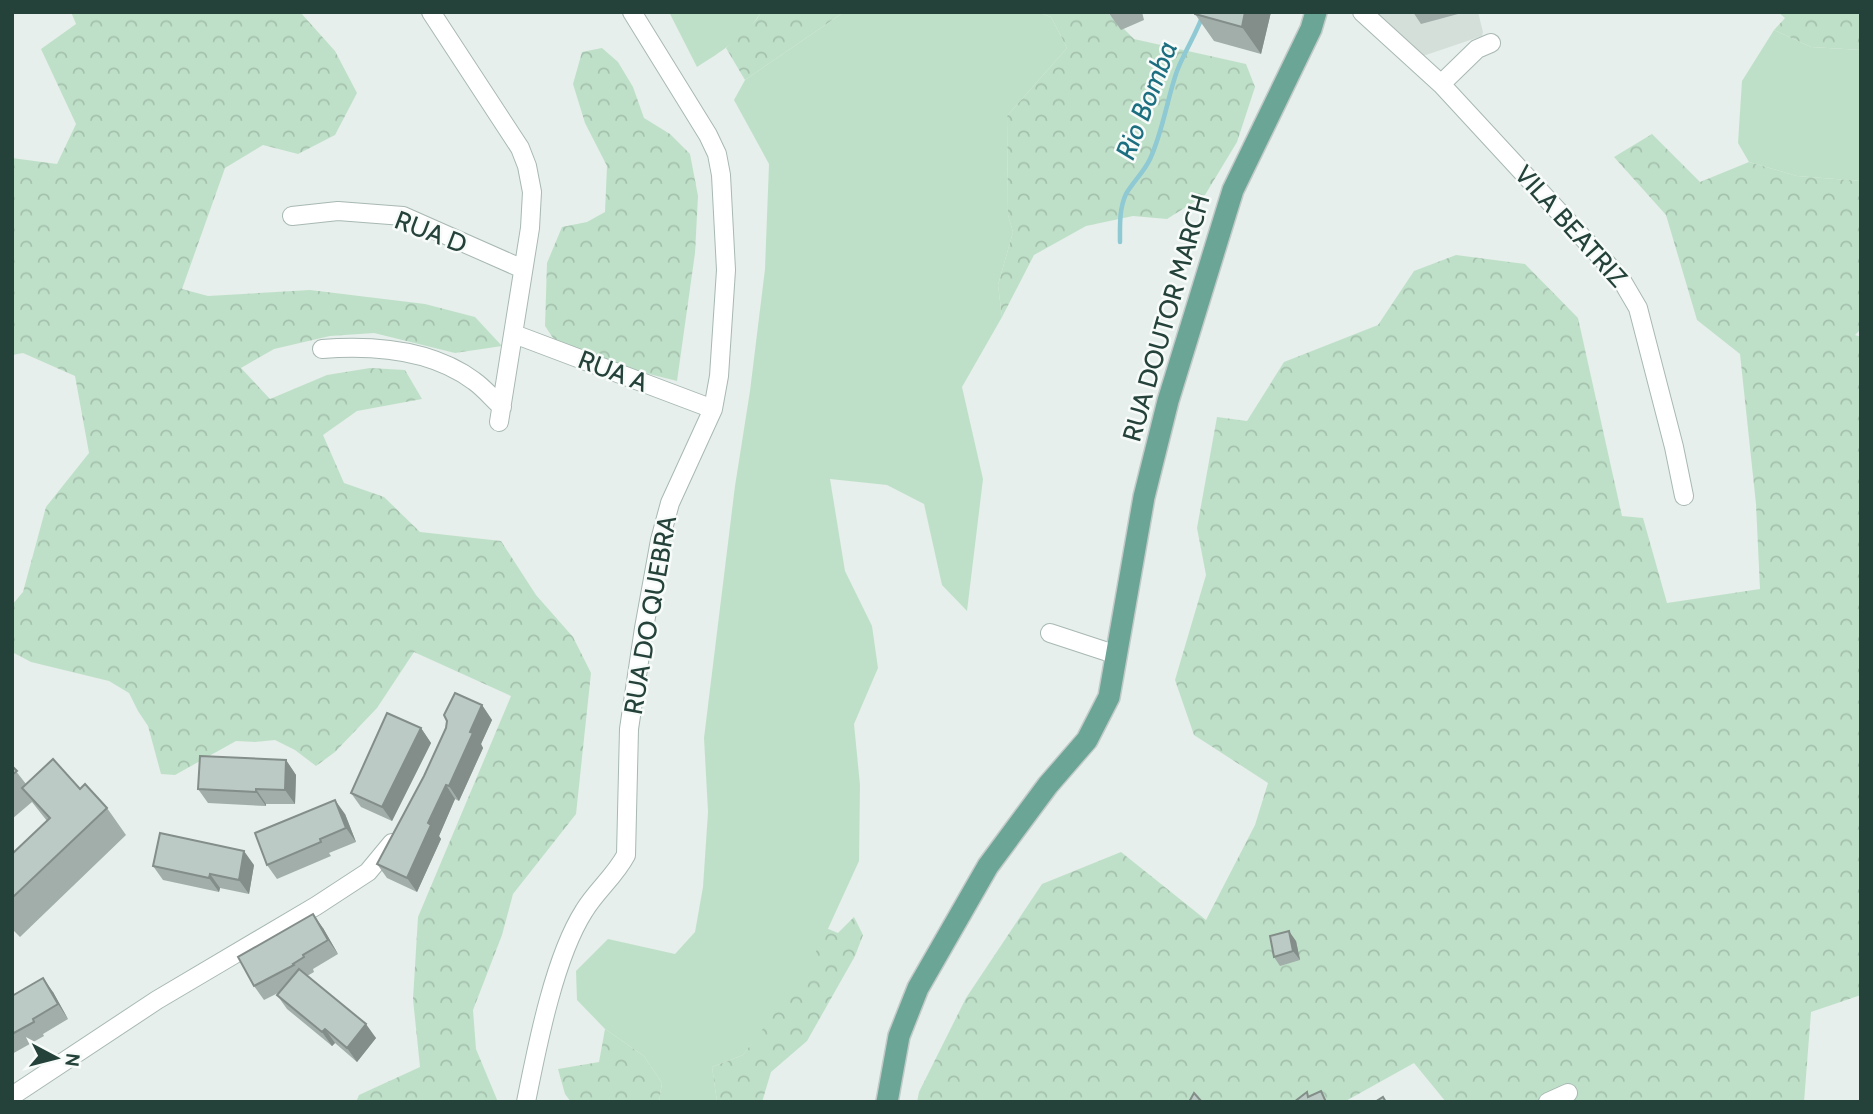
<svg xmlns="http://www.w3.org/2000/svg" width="1873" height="1114" font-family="Cabin,sans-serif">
	<defs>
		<pattern id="forest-crowns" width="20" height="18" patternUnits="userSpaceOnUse" patternTransform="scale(1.75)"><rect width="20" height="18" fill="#bfe0c8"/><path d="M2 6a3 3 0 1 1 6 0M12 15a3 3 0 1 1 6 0" fill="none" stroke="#a4c1ad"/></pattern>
	</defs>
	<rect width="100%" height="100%" fill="#e6efeb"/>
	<!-- built -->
	<path fill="#d4dfda" d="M1375 12H1478L1483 32 1482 36 1423 56Z"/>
	<!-- green -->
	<path fill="#bfe0c8" d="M669 12H761C747 36 719 53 697 67Z
		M844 12H1037L1051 17 1067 48 1007 116 1008 215 1013 232 998 285 1002 317 962 387 983 479 967 611 942 585 924 504 887 485 830 479 845 571 872 626 878 668 854 724 860 785 859 861 810 968 786 1002 743 1055 712 1067 717 1102H659L662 1083 644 1056 605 1029 577 1000 576 971 608 939 675 954 695 932 703 887 708 812 704 738 735 486 750 391 765 269 769 164 734 100 745 80Z
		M1774 30 1811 47 1861 50V181L1797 176 1749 162 1738 143 1742 81Z"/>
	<!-- forest -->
	<path fill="url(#forest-crowns)" d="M71 12H300L335 51 357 93 335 135 298 154 263 145 225 168 182 289 208 296 310 290 425 304 475 317 502 346 455 353 374 333 330 336 274 349 241 368 270 399 327 375 370 368 405 370 422 399 357 411 323 435 344 483 384 497 420 532 501 541 536 595 573 637 591 673 576 814 513 894 502 935 473 1010 476 1049 498 1102H356L359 1095 420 1067 413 999 418 917 511 696 414 652 377 708 335 752 316 766 295 750 275 740 255 742 236 741 175 775 161 774 148 726 138 711 129 693 109 681 31 662 12 652V605L23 592 46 507 89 453 75 376 23 353 12 355V158L57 164 76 124 41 49 76 24Z
		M761 12H844L745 80 726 48 757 19Z
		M1037 12H1107L1134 39 1246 64 1255 87 1237 142 1205 195 1167 219 1133 216 1086 226 1034 255 1002 317 998 285 1013 232 1008 215 1007 116 1067 48 1051 17Z
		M1778 12H1861V50L1811 47 1774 30 1785 18Z
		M602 48 618 62 633 87 644 118 670 134 690 154 698 196 695 253 677 381 585 358 553 338 545 326 547 263 562 227 587 222 605 212 607 166 585 123 573 84 582 52Z
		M1652 134 1700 182 1749 162 1797 176 1861 181V329L1855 335 1861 337V995L1811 1012 1804 1102H1446L1414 1063 1344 1102H917L919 1092 966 998 1042 884 1121 852 1206 920 1255 825 1268 783 1194 735 1175 680 1206 575 1197 528 1217 417 1247 421 1284 362 1378 325 1414 271 1456 255 1525 264 1578 318 1622 516 1643 518 1667 603 1760 589 1756 504 1740 354 1697 320 1666 215 1614 157Z
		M854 917 863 935 855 956 807 1041 771 1072 762 1102H717L712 1067 743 1055 809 968 826 928 838 933Z
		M605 1029 644 1056 662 1083 659 1102H571L565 1094 558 1069 599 1062Z"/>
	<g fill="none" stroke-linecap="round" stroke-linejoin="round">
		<!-- stream -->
		<path stroke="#8ec9d4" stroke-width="4.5" d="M1120 242C1120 226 1119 209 1126 194 1133 182 1144 172 1150 159 1163 131 1167 99 1177 71 1185 50 1197 33 1204 12"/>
		<!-- minor casing -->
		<g stroke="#a8b8b2" stroke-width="20">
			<path id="minor" d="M431 12 520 148 527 166 532 192 530 228 499 422
				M1362 12 1441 84 1621 279 1638 308 1674 447 1684 496
				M1441 84 1477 49 1491 43
				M292 216 338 211 403 216 523 269
				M514 334 713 409
				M322 349C374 345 431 349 474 381 484 388 493 399 502 407
				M1050 633 1117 655
				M12 1096 157 1000 316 906 368 872 392 843
				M526 1102C537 1047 554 958 584 911 596 891 615 876 626 855L629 729 644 628 660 540 670 503 713 409 719 376 726 270 721 175 717 154 708 135 632 12
				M1548 1102 1568 1093"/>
		</g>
		<!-- major casing -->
		<g stroke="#c2cac8" stroke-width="24">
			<path id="major" d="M887 1102 899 1036 918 988 988 866 1048 785 1087 740 1109 697 1144 497 1168 401 1233 190 1311 29 1316 12"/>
		</g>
		<!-- minor -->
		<use href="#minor" stroke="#fff" stroke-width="18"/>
		<!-- major -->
		<use href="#major" stroke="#6aa596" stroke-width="21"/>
	</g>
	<!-- wall -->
	<path fill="#a1aea9" d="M1108 12H1142L1144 20 1121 30Z
		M1195 12H1271L1261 54 1214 41 1195 14Z
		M1413 12H1457L1458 14 1421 24Z
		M482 705 492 720 481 744 483 748 459 801 455 799 439 836 441 839 417 892 387 878 377 864Z
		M421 728 431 743 392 821 361 807 351 793Z
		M286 760 296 775 295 804H266V806L208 803 198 789Z
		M12 766 26 784 80 789 107 808 126 835 20 937 12 929V854L47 821 32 802 12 819Z
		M345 814 356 842 329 853 331 856 277 879 267 865Z
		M254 865 249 894 220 888 219 892 163 880 153 866Z
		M323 928 338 954 313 969 314 972 307 976 376 1038 357 1062 335 1043 332 1046 287 1009 277 995 280 992 264 1000 254 986Z
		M1296 941 1300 960 1280 966 1274 957Z
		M53 992 68 1019 43 1034 44 1036 12 1054V996Z"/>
	<!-- shaded-wall -->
	<path fill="#838d89" d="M1245 12H1271L1261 54 1242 27Z
		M482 705 492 720 481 744 483 748 459 801 449 786 470 732Z
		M421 728 431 743 392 821 382 807Z
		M286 760 296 775 295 804 285 790Z
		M446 785 455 799 439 836 441 839 417 892 407 878 428 823Z
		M256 789 266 804V806L256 792Z
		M335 800 345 814 356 842 346 828Z
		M244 851 254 865 249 894 239 880Z
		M210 874 220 888 219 892 209 878Z
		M313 914 323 928 338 954 328 940Z
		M1289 931 1296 941 1300 960 1293 951Z
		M43 978 53 992 68 1019 58 1004Z
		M366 1024 376 1038 357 1062 347 1048Z
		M325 1029 335 1043 332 1046 322 1032Z"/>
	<!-- building -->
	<path fill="#bbcac4" stroke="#838d89" stroke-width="2" d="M1195 12H1245L1242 27 1195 14Z
		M455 693 482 705 470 732 473 733 449 786 446 785 428 823 431 825 407 878 377 864 424 776 446 728 447 721 444 715Z
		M387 713 421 728 382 807 351 793Z
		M200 756 286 760 285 790 256 789V792L198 789Z
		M53 759 80 789 85 784 107 808 12 898V854L50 818 22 788Z
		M12 766 17 771 12 775Z
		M335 800 346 828 320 839 321 842 267 865 255 833Z
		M160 833 244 851 239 880 210 874 209 878 153 866Z
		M313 914 328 940 303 955 304 957 293 964 294 965 254 986 238 957Z
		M1289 931 1293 951 1274 957 1270 936Z
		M299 969 366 1024 347 1048 325 1029 322 1032 277 995Z
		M43 978 58 1004 33 1019 34 1022 12 1034V996Z
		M1321 1091 1326 1102H1294L1307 1092 1308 1097Z
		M1194 1093 1202 1102H1189Z
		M1383 1097 1386 1102H1375Z"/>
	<g text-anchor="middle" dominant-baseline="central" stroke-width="5" stroke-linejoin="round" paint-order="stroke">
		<!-- street labels -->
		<g font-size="26" fill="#24423a" stroke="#f7fbf9">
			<text transform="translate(1571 226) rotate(48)">VILA BEATRIZ</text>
			<text transform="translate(431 232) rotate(21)">RUA D</text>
			<text transform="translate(1166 318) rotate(-74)">RUA DOUTOR MARCH</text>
			<text transform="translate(613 371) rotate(21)">RUA A</text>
			<text transform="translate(650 615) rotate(-80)">RUA DO QUEBRA</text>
		</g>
		<!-- water labels -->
		<g font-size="28" font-style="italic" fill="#1c6f80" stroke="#f7fbf9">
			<text transform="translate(1146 100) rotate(-69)">Rio Bomba</text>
		</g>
	</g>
	<!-- border -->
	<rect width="1873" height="1114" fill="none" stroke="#24423a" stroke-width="28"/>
	<!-- north arrow -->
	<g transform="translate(56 1058) rotate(97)" stroke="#f7fbf9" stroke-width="5" paint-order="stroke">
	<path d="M0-5L12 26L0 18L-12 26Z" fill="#24423a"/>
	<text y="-10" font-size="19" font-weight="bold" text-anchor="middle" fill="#24423a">N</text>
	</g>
</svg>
